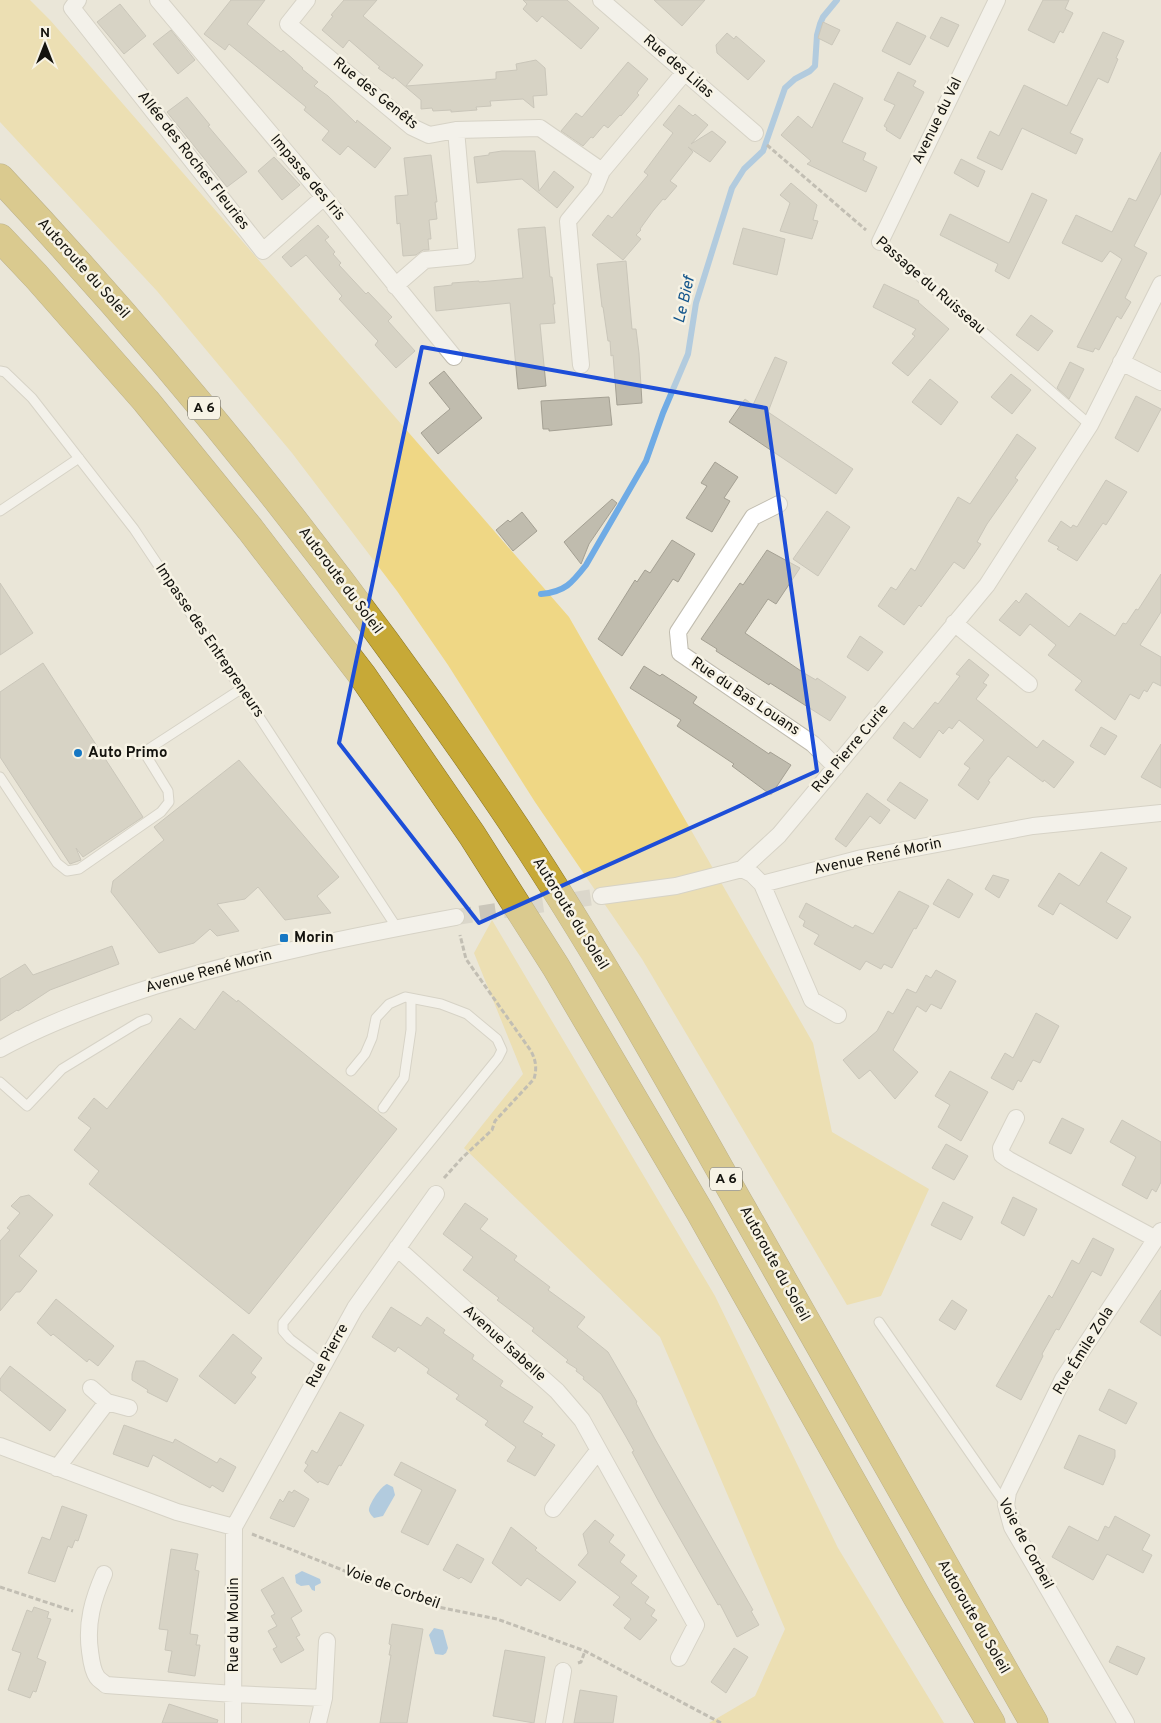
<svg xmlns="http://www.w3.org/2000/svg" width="1161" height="1723" font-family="Overpass,sans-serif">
	<rect width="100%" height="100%" fill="#eae6d8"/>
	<!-- green -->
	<path fill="#efd785" d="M0 0H30L50 20 569 617 813 1043 832 1132 929 1189 881 1296 847 1305 642 959 535 802 448 665 397 591 292 453 157 291 0 122Z
		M492 920 715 1296 838 1548 944 1723H709L755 1696 785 1629 660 1337 464 1148 523 1074 474 953Z"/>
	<!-- water -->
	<path fill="#6fabe5" d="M387 1484 393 1487 395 1495 383 1516 374 1518C372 1516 370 1514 369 1511 368 1505 381 1486 387 1484Z
		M302 1571 320 1579 321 1583 315 1586V1591L312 1590 309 1585 301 1586 296 1583 295 1575Z
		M434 1628 443 1630 448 1648 446 1653 443 1655 435 1654 429 1635Z"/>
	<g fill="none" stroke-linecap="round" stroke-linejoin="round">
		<!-- stream -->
		<path stroke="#6fabe5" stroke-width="6" d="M541 594C565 592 572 583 586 565L646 461 663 413 688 354 696 303 732 188 744 169 763 151 785 88 795 79 810 71 815 66 817 35 820 24 823 17 837 0"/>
	</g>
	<!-- building -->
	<path fill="#c0bcae" stroke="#a4a093" d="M231 0H265L247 24 281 52 283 50 303 68 302 69 318 82 314 86 328 96 356 123 357 120 391 148 375 168 348 146 340 155 322 140 329 131 304 110 306 107 229 44 225 50 204 34Z
		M344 0H377L363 16 423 65 406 86 496 79V72L517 70 516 64 536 60 545 68 547 95 533 96 534 108 523 99 490 101 491 106 476 107 477 110 451 112V110L433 111 432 108 421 109V100L394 77 393 79 378 68 380 67 349 40 343 48 322 30 333 16 331 15Z
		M523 0H567L599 28 581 49 542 16 537 22 523 9 527 4Z
		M654 0H705L682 26Z
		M1043 0H1069L1065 9 1073 13 1063 33 1060 31 1054 43 1028 30Z
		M120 4 146 36 124 54 97 22Z
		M941 17 959 25 948 47 930 38Z
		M823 22 840 30 832 45 818 38Z
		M897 22 926 36 910 65 882 51Z
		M171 30 195 60 178 74 153 44Z
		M1103 32 1124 41 1116 58 1118 59 1108 83 1098 78 1070 133 1083 139 1076 154 1022 128 1002 170 977 158 990 131 999 136 1024 85 1067 106Z
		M727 33 734 39 736 36 765 61 748 80 717 53 716 45Z
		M628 62 648 79 637 93 639 95 621 116 620 115 608 128 604 125 593 138 591 137 583 146 561 131 576 113 582 117Z
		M898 72 916 81 913 86 924 92 900 139 886 130 887 128 884 126 895 105 884 100Z
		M834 83 863 98 842 142 866 153 863 160 877 167 866 192 807 164 811 161 781 135 798 116 812 128Z
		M187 97 210 125 208 126 247 172 227 187 167 112Z
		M679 105 693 116 695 114 708 125 691 144 712 131 726 142 710 162 688 147 693 152 670 181 677 186 665 200 663 199 653 211 640 229 641 230 636 235 641 239 623 260 592 235 608 215 612 218 648 175 644 172 673 133 663 125Z
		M502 151H535L539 191 554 171 574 187 557 208 522 179 477 183 474 157 489 155V153Z
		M1161 152V193L1134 246 1147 253 1125 298 1131 302 1121 319 1117 316 1099 350 1095 348 1093 352 1077 347 1122 259 1110 251 1102 262 1062 243 1076 215 1112 232 1129 198 1136 201Z
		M431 155 437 202H435L437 219 429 220 431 239H428L429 250H423L416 255 403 256 400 223 397 224 395 196 408 195 404 158Z
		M274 157 300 185 282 200 258 171Z
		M961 159 985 171 978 187 954 173Z
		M791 183 817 205 813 220 818 221 812 239 780 231 790 203 780 195Z
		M1032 193 1047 200 1009 279 995 271 998 264 940 235 950 214 1009 243Z
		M318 225 329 237 325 240 335 252 333 254 341 263 339 265 366 294 368 292 392 317 388 321 415 351 396 368 375 345 378 341 339 299 342 296 306 255 291 267 282 257Z
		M545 227 550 277H552L555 304H553L555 323 540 324 546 386 518 389 510 303 436 311 434 287 452 285V283L479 281V282L523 278 518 229Z
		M743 228 785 239 777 275 733 264Z
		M626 261 632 329H636L639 353 642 403 617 405 613 355 611 356 610 341H608L603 307H602L597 264Z
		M884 284 919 301 918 302 949 329 908 376 892 363 915 336 912 334 916 329 873 307Z
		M1031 315 1053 331 1038 351 1016 335Z
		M775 357 787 362 768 412 853 469 836 494 729 422 745 399 753 405Z
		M1070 362 1084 369 1069 399 1057 388Z
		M444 371 482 418 438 454 421 433 450 409 429 383Z
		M1011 374 1031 390 1012 414 991 397Z
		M930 379 958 402 941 425 912 402Z
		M1136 396 1161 409 1138 452 1115 438Z
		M609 397 612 425 549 431V429H543L541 401Z
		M1017 434 1036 448 1015 478 1018 480 987 524 977 542 981 544 964 569 954 562 921 607 919 605 904 625 878 606 891 587 896 590 911 568 915 571 958 497 970 504Z
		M715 462 738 477 724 498 730 501 712 532 686 518 707 486 701 483Z
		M1106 480 1127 492 1106 525 1103 523 1077 561 1057 549 1059 547 1048 541 1061 521 1071 528 1073 525 1077 527Z
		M612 499 617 503 589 544 581 564 564 542Z
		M827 511 850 527 818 576 793 559Z
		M522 512 537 531 513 551 496 530 508 520 510 522Z
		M672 540 695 554 678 582 673 579 622 656 598 639 635 580 637 582 645 570 650 573Z
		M767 550 800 568 776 604 768 599 745 633 804 673 816 680 817 678 846 697 830 721 770 683 769 685 716 651 717 649 701 639 740 583 743 585Z
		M1161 574V612L1140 645 1161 657V686L1153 682 1147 692 1144 690 1139 699 1130 694 1115 720 1075 690 1082 681 1048 655 1056 645 1030 624 1020 636 999 620 1016 600 1019 603 1026 593 1069 627 1080 613 1115 636 1123 623 1126 624 1136 609 1138 610Z
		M0 583 33 633 0 655Z
		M860 636 883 652 868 671 847 657Z
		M969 659 989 675 983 683 987 685 976 699 1037 748 1043 740 1074 762 1054 788 1044 780 1043 782 1008 756 988 781 990 782 978 800 958 785 970 768 964 764 984 740 959 720 952 729 949 727 943 734 939 730 920 758 893 738 904 722 913 729 935 702 938 704 960 676 956 674Z
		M43 663 143 817 83 857 76 848 81 860 70 864 0 757V692Z
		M644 666 660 676 662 674 697 697 693 703 769 754 770 752 791 765 771 795 732 766 734 764 677 726 681 720 630 688Z
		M1101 727 1117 736 1105 755 1090 746Z
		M1161 744V788L1141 777Z
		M239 760 339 877 317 896 331 913 285 920 258 887 245 899 217 904 239 931 217 936 210 929 194 943 159 953 111 892 113 881 164 840 154 827Z
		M900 782 928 800 915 819 887 800Z
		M867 793 890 810 880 824 870 816 846 847 835 839Z
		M1101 852 1127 868 1106 902 1131 917 1117 939 1060 903 1053 915 1038 906 1059 873 1079 886Z
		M993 875 1009 880 999 898 985 889Z
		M948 879 973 894 959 918 933 904Z
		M899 891 929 906 916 929 914 928 892 968 884 964 881 969 866 961 860 970 814 944 819 935 803 926 805 921 799 917 806 903 853 928 855 925 873 934Z
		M112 946 119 964 50 990 18 1011 17 1010 0 1021V979L25 964 33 975Z
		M936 970 956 981 941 1009 931 1004 926 1012 917 1006 893 1050 918 1072 895 1099 870 1070 859 1079 843 1060 877 1031 888 1011 893 1014 907 989 916 993 926 975 931 978Z
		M223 991 237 1002 238 1000 397 1129 249 1314 89 1184 99 1171 74 1150 91 1128 78 1118 94 1098 107 1109 180 1018 195 1030Z
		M1036 1013 1059 1026 1040 1063 1033 1060 1021 1082 1018 1080 1013 1090 991 1078 1005 1053 1013 1058Z
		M950 1071 988 1092 961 1141 938 1127 950 1105 935 1096Z
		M1062 1118 1084 1129 1071 1154 1049 1143Z
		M1122 1120 1161 1142V1182L1156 1192 1152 1189 1147 1199 1122 1185 1136 1157 1110 1142Z
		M946 1144 968 1156 954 1180 932 1168Z
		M29 1195 53 1215 19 1256 37 1271 20 1292H16L0 1311V1241L10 1230 7 1228 20 1213 11 1206 20 1197Z
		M1013 1197 1037 1209 1024 1236 1001 1223Z
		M943 1202 973 1217 961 1240 931 1225Z
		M465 1203 488 1219 480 1229 517 1256 514 1260 550 1287 548 1290 585 1317 577 1327 608 1352 637 1402 636 1403 655 1439 753 1610 751 1611 759 1625 737 1637 720 1604 718 1605 659 1502 632 1452 634 1451 625 1435 601 1394 583 1379 584 1377 576 1371 577 1369 566 1362 568 1360 532 1331 534 1328 497 1300 499 1298 463 1270 473 1257 443 1234Z
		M1093 1238 1114 1249 1101 1276 1092 1271 1059 1330 1056 1329 1042 1354 1043 1356 1021 1400 996 1386 1049 1295 1052 1298 1072 1260 1079 1264Z
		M1161 1290V1336L1140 1322Z
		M56 1299 114 1346 98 1366 89 1359 87 1362 53 1334 51 1336 37 1323Z
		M952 1300 967 1310 955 1330 939 1320Z
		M391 1307 421 1326 427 1317 445 1330 443 1333 474 1355 472 1359 503 1381 500 1386 533 1407 523 1422 543 1434 541 1436 555 1445 535 1476 507 1461 516 1447 485 1425 488 1421 456 1399 459 1395 427 1373 429 1369 398 1347 395 1352 372 1337Z
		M233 1334 262 1358 251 1373 256 1377 235 1404 199 1376Z
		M136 1361H144L178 1379 167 1402 147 1392 148 1390 132 1380V1374Z
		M10 1366 66 1410 50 1431 0 1390V1379Z
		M1109 1389 1137 1403 1126 1424 1099 1410Z
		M340 1412 364 1425 341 1466 339 1465 328 1485 319 1481 318 1483 304 1471 308 1465 305 1463 312 1450 317 1453Z
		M124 1425 173 1443 175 1439 217 1463 220 1458 236 1467 223 1492 212 1485 210 1488 153 1455 148 1467 113 1454Z
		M1079 1435 1115 1450V1457L1103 1485 1064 1468Z
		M401 1462 456 1490 428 1545 401 1532 422 1490 394 1475Z
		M294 1490 309 1499 294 1527 270 1518 280 1499 283 1502 289 1491 292 1493Z
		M62 1506 87 1515 78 1541 75 1540 72 1548 68 1546 55 1582 28 1573 42 1537 50 1540Z
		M1115 1516 1150 1535 1142 1550 1152 1555 1143 1573 1107 1554 1093 1580 1052 1557 1069 1526 1098 1541 1105 1526 1109 1528Z
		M595 1520 614 1535 609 1542 625 1555 620 1562 637 1576 631 1583 649 1597 645 1603 655 1610 651 1616 657 1620 640 1640 624 1628 631 1619 613 1605 620 1597 578 1565 588 1553 583 1534Z
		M511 1527 537 1548 535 1550 576 1582 560 1601 527 1578 521 1586 492 1563Z
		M457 1544 484 1559 471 1583 461 1577 459 1579 443 1570Z
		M171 1549 198 1554 195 1570 199 1571 190 1634 198 1635 196 1645H200L195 1676 168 1672 172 1651 165 1650 168 1630 159 1629Z
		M283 1577 302 1611 291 1618 300 1635 296 1637 304 1650 281 1663 273 1649 277 1647 268 1631 277 1626 271 1616 275 1614 261 1590Z
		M34 1607 49 1612 47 1618 51 1619 37 1658 46 1662 36 1692 33 1691 30 1698 8 1690 21 1653 12 1650 27 1610 32 1612Z
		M392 1624 423 1629 407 1723H380L391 1655H389L391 1645 389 1644Z
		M1117 1646 1145 1658 1137 1675 1109 1662Z
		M734 1648 748 1657 726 1693 711 1682Z
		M505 1650 545 1657 534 1723 493 1716Z
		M580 1690 617 1696 613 1723H574Z
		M169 1704 218 1720 217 1723H162Z"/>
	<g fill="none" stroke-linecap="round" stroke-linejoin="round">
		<!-- street-tunnel -->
		<path stroke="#cac6ba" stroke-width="16" stroke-dasharray="16 8" stroke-linecap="butt" d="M456 917 601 896"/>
		<!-- lane casing -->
		<g stroke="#c0bcaf" stroke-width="11">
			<path id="lane" d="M880 242 1090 425
				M0 371 5 372 32 398 134 529 241 689 397 928
				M0 511 79 458
				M0 777 57 863 67 871 79 869 161 812 169 802 168 791 144 752 241 689
				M0 1082 27 1106 62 1069 139 1022 147 1019
				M383 1108 404 1078 411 1030V999
				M879 1322 1006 1505
				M323 1364 290 1339 283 1331V1323L498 1058 502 1050 497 1039 467 1014 441 1004 405 997 389 1004 376 1018 372 1038 365 1054 351 1071"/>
		</g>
		<!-- street casing -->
		<g stroke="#c0bcaf" stroke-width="18">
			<path id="street" d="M78 0 72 8 263 251 324 197
				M158 0 324 197 454 357
				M307 0 288 24 412 127 429 135 456 130 540 128 602 171 684 73
				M601 0 755 133
				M880 242 997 0
				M395 286 425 260 467 256 456 130
				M1121 362 1161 382
				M581 365 568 221 595 188 602 171
				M779 504 753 517 678 632 680 653 813 744 836 767
				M954 623 1029 684
				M742 869 779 835 987 585 1090 425 1161 284
				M762 884 862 858 1033 826 1161 813
				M601 896 676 886 742 869 752 874 762 884 812 1000 838 1015
				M0 1049C49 1022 102 1003 155 986 254 956 354 936 456 917
				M1016 1118 1001 1148 1002 1155 1009 1160 1156 1239
				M397 1248 557 1391 582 1420 696 1625 679 1658
				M91 1388 107 1402 129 1408
				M0 1446 177 1512 234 1527
				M57 1468 107 1402
				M553 1509 598 1451
				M104 1574C93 1599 86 1623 90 1651 91 1659 92 1670 97 1677 99 1680 103 1682 106 1685L234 1694 324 1698
				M233 1723 234 1527 355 1308 436 1194
				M318 1723 324 1698 327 1641
				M554 1723 563 1671
				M1126 1723 1012 1527 1006 1505 1008 1492 1063 1379 1161 1231"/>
		</g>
		<!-- highway casing -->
		<g stroke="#887429" stroke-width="29">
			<path id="highway" d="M0 178C184 374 352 585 502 807 590 937 666 1074 743 1210 839 1381 936 1552 1034 1723
				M0 238 36 276 146 401 250 529 362 675 472 835 556 967 700 1212 917 1597 991 1723"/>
		</g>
		<!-- path -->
		<path stroke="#928f85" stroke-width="3" stroke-dasharray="5 2.5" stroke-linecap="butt" d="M767 145 866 230
			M444 1178 462 1158 492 1130 495 1121 534 1079C537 1068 536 1061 531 1051L466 959 460 935
			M252 1534 433 1606 497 1619 585 1651 721 1723
			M0 1587 73 1611
			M578 1663 581 1662 585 1651"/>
		<!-- lane -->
		<use href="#lane" stroke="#fff" stroke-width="9"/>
		<!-- street -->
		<use href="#street" stroke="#fff" stroke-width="16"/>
		<!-- highway -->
		<use href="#highway" stroke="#c7a937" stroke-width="28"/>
	</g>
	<!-- marked area -->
	<path d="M0 0H1161V1723H0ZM422 347 766 408 817 771 479 923 339 743Z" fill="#eae6d8" fill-opacity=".55" fill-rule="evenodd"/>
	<path fill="none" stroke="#1d4ed8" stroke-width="4" stroke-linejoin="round" d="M422 347 766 408 817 771 479 923 339 743Z"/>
	<!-- markers -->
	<g fill="#1677c3" stroke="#f7f3e5" stroke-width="2">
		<circle cx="78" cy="753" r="5"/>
		<rect x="279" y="933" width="10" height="10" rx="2.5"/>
	</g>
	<g text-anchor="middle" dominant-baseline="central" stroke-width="5" stroke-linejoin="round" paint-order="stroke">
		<!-- shield labels -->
		<g fill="#f7f3e5" stroke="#58564e" stroke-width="1">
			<rect x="188" y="396.5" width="32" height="23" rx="4"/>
			<rect x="710" y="1167.5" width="32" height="23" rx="4"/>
		</g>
		<g font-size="14" font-weight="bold" fill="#14130e">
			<text x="204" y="408">A 6</text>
			<text x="726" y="1179">A 6</text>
		</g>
		<!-- street labels -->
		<g font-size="15" fill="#14130e" stroke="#f7f3e5">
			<text transform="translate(678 67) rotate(41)">Rue des Lilas</text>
			<text transform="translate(375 94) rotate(39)">Rue des Genêts</text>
			<text transform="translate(938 121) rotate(-64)">Avenue du Val</text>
			<text transform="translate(193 161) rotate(52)">Allée des Roches Fleuries</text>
			<text transform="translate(307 178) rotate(50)">Impasse des Iris</text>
			<text transform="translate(83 269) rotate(48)">Autoroute du Soleil</text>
			<text transform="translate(930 286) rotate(41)">Passage du Ruisseau</text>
			<text transform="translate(340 581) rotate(53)">Autoroute du Soleil</text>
			<text transform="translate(209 641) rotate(56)">Impasse des Entrepreneurs</text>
			<text transform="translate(745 697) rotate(34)">Rue du Bas Louans</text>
			<text transform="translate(851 749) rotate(-50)">Rue Pierre Curie</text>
			<text transform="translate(878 857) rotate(-12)">Avenue René Morin</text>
			<text transform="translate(570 914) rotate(58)">Autoroute du Soleil</text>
			<text transform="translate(209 972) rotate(-15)">Avenue René Morin</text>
			<text transform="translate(774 1264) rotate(61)">Autoroute du Soleil</text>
			<text transform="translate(504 1344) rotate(42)">Avenue Isabelle</text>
			<text transform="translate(1084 1351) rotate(-58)">Rue Émile Zola</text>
			<text transform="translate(328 1356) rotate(-61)">Rue Pierre</text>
			<text transform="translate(1025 1544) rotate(62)">Voie de Corbeil</text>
			<text transform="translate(392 1588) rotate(20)">Voie de Corbeil</text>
			<text transform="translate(973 1617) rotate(60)">Autoroute du Soleil</text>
			<text transform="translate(234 1625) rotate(-90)">Rue du Moulin</text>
		</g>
		<!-- poi labels -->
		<g font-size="15" font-weight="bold" fill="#14130e" stroke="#f7f3e5" text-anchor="start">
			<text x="88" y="753">Auto Primo</text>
			<text x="294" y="938">Morin</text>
		</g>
		<!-- water labels -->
		<g font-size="16" font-style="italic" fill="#14568c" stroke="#f7f3e5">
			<text transform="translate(685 300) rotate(-77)">Le Bief</text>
		</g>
	</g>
	<!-- north arrow -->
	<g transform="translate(45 45)" stroke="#f7f3e5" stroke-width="4" paint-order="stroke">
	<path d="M0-4L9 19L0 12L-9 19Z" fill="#14130e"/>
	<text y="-8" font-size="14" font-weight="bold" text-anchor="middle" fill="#14130e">N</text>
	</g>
</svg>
